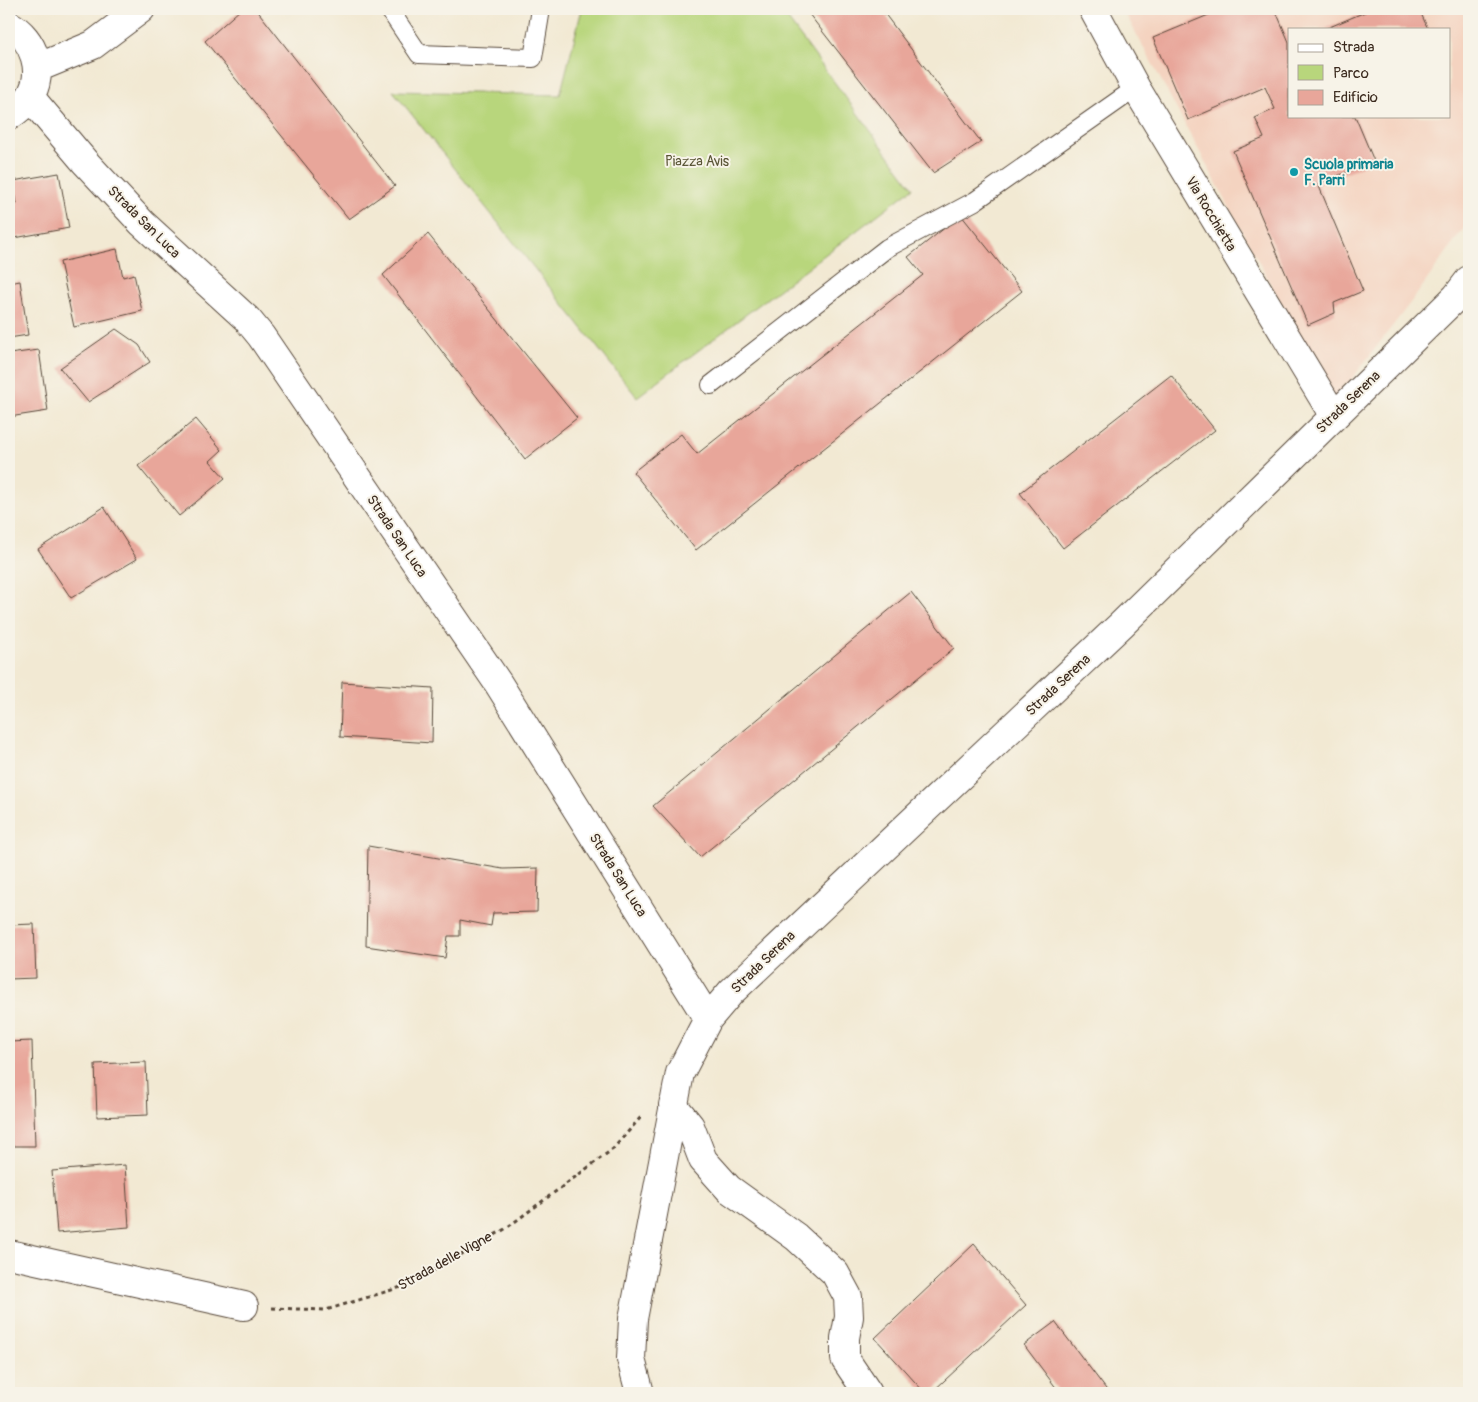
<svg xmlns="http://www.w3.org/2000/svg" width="1478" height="1402" font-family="Pangolin,sans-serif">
	<rect width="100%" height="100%" fill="#f7f3e8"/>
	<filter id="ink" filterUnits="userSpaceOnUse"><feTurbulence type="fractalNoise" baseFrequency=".02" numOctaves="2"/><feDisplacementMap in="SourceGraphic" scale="10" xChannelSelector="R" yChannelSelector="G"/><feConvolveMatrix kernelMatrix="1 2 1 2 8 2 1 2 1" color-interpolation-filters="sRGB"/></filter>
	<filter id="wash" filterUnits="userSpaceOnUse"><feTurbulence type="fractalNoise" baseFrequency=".0096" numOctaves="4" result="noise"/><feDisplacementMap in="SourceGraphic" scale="20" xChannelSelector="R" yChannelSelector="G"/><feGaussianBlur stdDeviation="1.12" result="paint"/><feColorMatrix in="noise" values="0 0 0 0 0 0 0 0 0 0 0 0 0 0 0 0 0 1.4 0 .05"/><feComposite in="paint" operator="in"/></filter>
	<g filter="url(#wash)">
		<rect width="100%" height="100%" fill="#f2e9d3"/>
		<!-- built -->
		<path fill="#f4d3c0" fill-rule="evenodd" d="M1123 9H1468L1469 13V221L1417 294 1334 402ZM1289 29H1449V116H1289Z"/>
		<!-- green -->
		<path fill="#b8d67c" stroke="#7a804d" d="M582 9H780L913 188 637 397 393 91 560 95Z"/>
		<g id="blocks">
			<!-- building -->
			<path fill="#e8a69a" d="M241 9H256L395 186 349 219 205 41Z
				M805 9H881L981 142 933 173Z
				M1223 9H1275L1289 42V116H1355L1374 161 1318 184 1363 291 1334 303 1335 313 1308 325 1233 151 1264 138 1255 118 1275 109 1265 87 1188 120 1153 38Z
				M1372 9H1419L1428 29H1325Z
				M59 173 69 228 9 239V206L17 204 13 181Z
				M961 215 1022 291 696 550 633 472 681 434 697 454 923 275 908 257Z
				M428 234 577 418 525 459 383 275Z
				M117 249 123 277 134 274 142 311 74 327 60 262Z
				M20 281 28 335 9 338V283Z
				M116 329 139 345 150 362 88 402 60 368Z
				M39 350 48 411 9 417V354Z
				M1171 375 1215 430 1063 548 1020 493Z
				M196 419 222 450 210 461 225 478 179 516 138 466Z
				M104 507 137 559 71 598 38 549Z
				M911 592 954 648 700 857 653 806Z
				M342 682 433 688 432 743 340 737Z
				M368 846 503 869 538 868 537 912 493 913 491 926 460 920V936H448L445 958 366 946Z
				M34 924 36 978 9 979V925Z
				M32 1041 35 1146H9V1042Z
				M146 1062 148 1115 97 1117 95 1064Z
				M125 1165 129 1227 57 1233 52 1171Z
				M974 1244 1026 1305 931 1393H925L875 1338Z
				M1055 1322 1109 1393H1060L1024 1345Z"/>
		</g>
	</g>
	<g filter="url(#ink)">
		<use href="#blocks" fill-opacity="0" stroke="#564739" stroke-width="1"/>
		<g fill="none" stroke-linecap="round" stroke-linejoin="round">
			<!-- lane casing -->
			<g stroke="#564739" stroke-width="20">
				<path id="lane" d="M389 9 419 54 533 58 541 9
					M711 385 887 248 975 201 1136 88"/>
			</g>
			<!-- street casing -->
			<g stroke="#564739" stroke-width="30">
				<path id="street" d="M1093 9 1136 88 1334 416
					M9 25C34 38 46 73 29 98 23 106 17 111 9 116
					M37 68 93 45 141 9
					M30 97 85 162 142 223 247 319 261 336 498 683 708 1019
					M673 1105 690 1126 703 1160 729 1189 796 1237 835 1273 848 1297 849 1317 845 1338V1359L868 1393
					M9 1254 244 1306
					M640 1393 631 1359 633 1319 680 1073 708 1019 731 992 1122 624 1456 297 1469 280"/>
			</g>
			<!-- path -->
			<path stroke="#564739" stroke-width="3" stroke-dasharray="4 4" stroke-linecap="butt" d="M272 1308 326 1310 408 1285 505 1229 613 1149 641 1117"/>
			<!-- lane -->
			<use href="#lane" stroke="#fff" stroke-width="18"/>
			<!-- street -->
			<use href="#street" stroke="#fff" stroke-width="28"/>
		</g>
	</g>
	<!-- markers -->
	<circle fill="#0f9aa8" stroke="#f7f3e8" stroke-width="2" cx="1294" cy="172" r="5"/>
	<g text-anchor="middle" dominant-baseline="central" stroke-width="4" stroke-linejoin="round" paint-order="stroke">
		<!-- park labels -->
		<g font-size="14" fill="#5a5536" stroke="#f7f3e8">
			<text x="697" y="161">Piazza Avis</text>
		</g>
		<!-- culture labels -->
		<g font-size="14" font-weight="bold" fill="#0d838f" stroke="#f7f3e8" text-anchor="start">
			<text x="1304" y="164">Scuola primaria<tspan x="1304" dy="16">F. Parri</tspan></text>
		</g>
		<!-- street labels -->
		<g font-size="14" fill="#3b2a1e" stroke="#f7f3e8">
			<text transform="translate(1211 214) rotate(59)">Via Rocchietta</text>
			<text transform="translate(144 222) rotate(45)">Strada San Luca</text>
			<text transform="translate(1348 402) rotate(-44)">Strada Serena</text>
			<text transform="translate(397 536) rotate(56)">Strada San Luca</text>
			<text transform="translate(1058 685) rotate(-43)">Strada Serena</text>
			<text transform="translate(618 875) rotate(58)">Strada San Luca</text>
			<text transform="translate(763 962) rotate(-44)">Strada Serena</text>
			<text transform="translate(445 1261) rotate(-29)">Strada delle Vigne</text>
		</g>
	</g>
	<!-- margin -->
	<rect width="1478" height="1402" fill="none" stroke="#f7f3e8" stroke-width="30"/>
	<!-- legend -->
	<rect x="1288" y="28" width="162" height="90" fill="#f7f3e8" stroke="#aca397"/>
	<rect x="1298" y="44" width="25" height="8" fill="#ffffff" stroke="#aca397"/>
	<text x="1333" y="52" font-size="15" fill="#3b2a1e">Strada</text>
	<rect x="1298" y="65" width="25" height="15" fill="#b8d67c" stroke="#aca397"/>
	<text x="1333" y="78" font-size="15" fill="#3b2a1e">Parco</text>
	<rect x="1298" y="90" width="25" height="15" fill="#e8a69a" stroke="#aca397"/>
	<text x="1333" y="102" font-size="15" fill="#3b2a1e">Edificio</text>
</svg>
